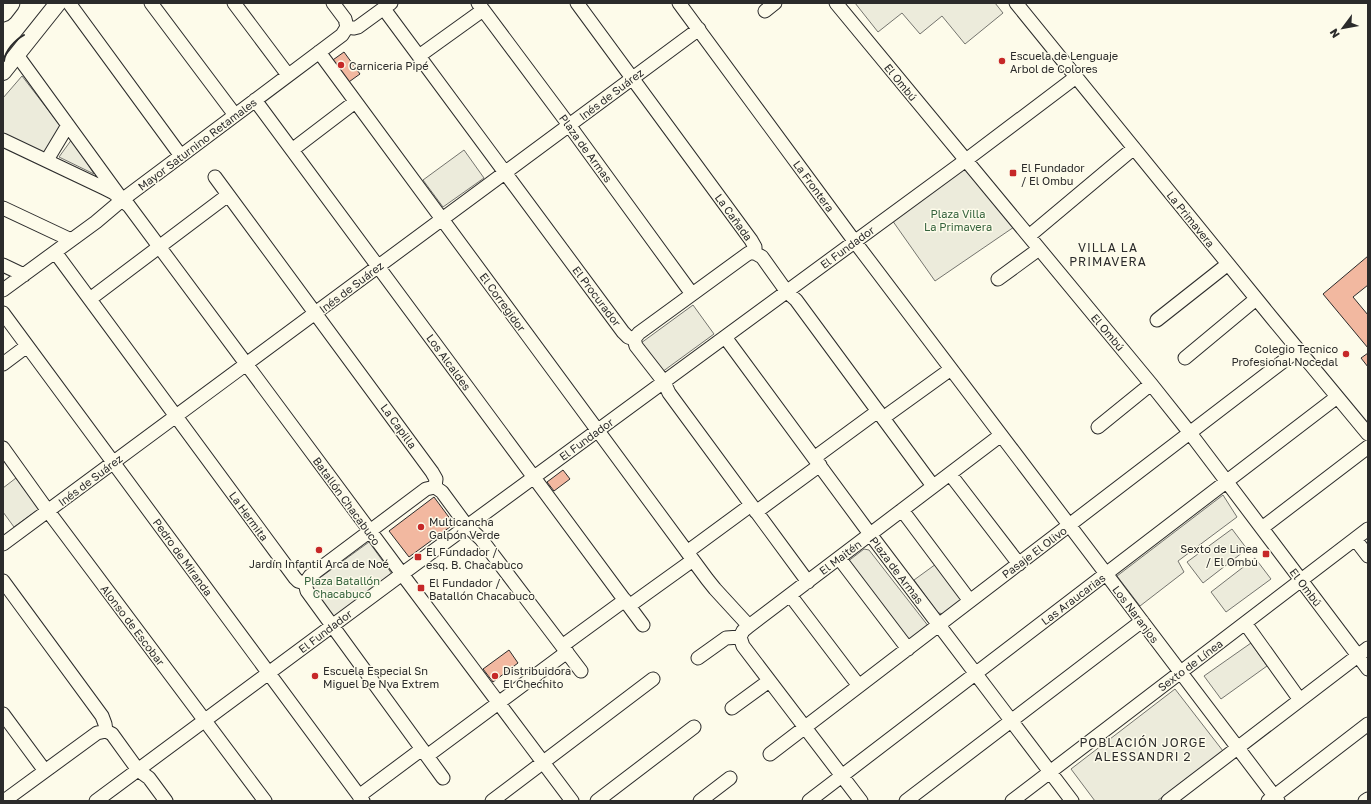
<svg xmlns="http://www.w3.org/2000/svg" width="1371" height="804" font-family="'Golos Text',sans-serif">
	<rect width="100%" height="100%" fill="#fdfbea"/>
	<!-- green -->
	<path fill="#ecebdb" stroke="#74746e" d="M855 3H995L1003 13 965 44 942 16 920 34 902 13 878 32Z
		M22 76 62 128 47 156 3 134V98Z
		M72 139 94 174 59 157Z
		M464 150 484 178 443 207 423 180Z
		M965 167 1014 227 935 281 892 220Z
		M693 305 714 334 662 372 641 343Z
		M16 478 39 509 14 527 3 512V488Z
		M1223 495 1237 517 1178 561 1184 572 1140 606 1117 576Z
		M1232 529 1247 549 1203 583 1187 562Z
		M369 542 392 574 334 617 310 585Z
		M864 549 869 550 929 627 908 642 847 562Z
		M1255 558 1271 579 1226 612 1211 592Z
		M936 564 963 600 945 614 938 613 914 580Z
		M1251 643 1267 666 1221 699 1204 676Z
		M1175 689 1223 751 1157 801H1095L1071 769Z"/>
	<!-- building -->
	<path fill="#f2b8a0" stroke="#2b2b2b" d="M344 52 360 74 346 84 330 62Z
		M1368 256V285L1353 297 1368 315V348L1323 294Z
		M1368 353V367L1361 358Z
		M563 470 570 479 554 491 547 482Z
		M434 497 454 524 409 557 389 531Z
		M509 650 518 663 493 682 483 669Z"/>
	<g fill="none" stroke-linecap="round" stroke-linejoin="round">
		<!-- minor casing -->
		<g stroke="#2b2b2b" stroke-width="15">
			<path id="minor" d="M69 3 181 156
				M151 3 235 115
				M234 3 288 75
				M333 3 345 19 347 27
				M478 3 569 125 692 294
				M577 3 751 240 755 247V253
				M679 3 855 242 1278 801
				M836 3 1151 384 1190 433 1368 669
				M1016 3 1272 318 1368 434
				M384 9 623 332 628 337 634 339
				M765 11 775 3
				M347 27 354 28 358 27 391 3
				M319 52 707 579 715 589 749 626
				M17 55 118 194
				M419 56 483 10
				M255 100 643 625
				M3 140 104 188 114 193 129 206 402 574 572 801
				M292 150 355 102
				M47 160 68 125
				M215 177 432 472 436 479 435 487
				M3 208 71 240
				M1029 236 1134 148
				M55 252 295 578 298 581 305 583
				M755 253 762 257 787 292 796 300 933 486
				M3 265 24 275
				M998 279 1039 249
				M3 290 96 222 122 200 342 35 347 27
				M90 299 228 195
				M3 313 363 801
				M1157 320 1228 264
				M725 337 870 534 1072 801
				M634 339 636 346 664 382 669 393 808 582
				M634 339 639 333 746 255 749 253H755
				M1185 358 1256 299
				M3 364 27 346
				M883 418 951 369
				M1098 427 1151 384
				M3 448 48 511 265 801
				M814 458 878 411
				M950 474 1019 564
				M435 487 442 492 467 526 481 539 581 671
				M902 510 970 601
				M756 512 820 465
				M1262 528 1368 447
				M1355 539 1368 556
				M3 544 699 29
				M687 552 751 505
				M839 558 908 649
				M3 581 102 716 105 724 106 731
				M305 583 307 591 443 778
				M305 583 310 576 426 489 435 487
				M790 595 859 686
				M629 606 693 560
				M1245 623 1300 700
				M740 637 743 631 749 626 1001 435
				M740 637 743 646 861 801
				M562 646 625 600
				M698 658 726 638 740 637
				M732 708 769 681
				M3 714 45 771
				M106 731 112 734 138 770 149 778 166 801
				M770 754 1298 350
				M427 756 567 652
				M359 796 422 749
				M4 801 97 733 106 731
				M96 801 402 574 966 160 1076 77
				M492 801 653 679
				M597 801 694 727
				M700 801 730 778
				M809 801 1337 397
				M906 801 1142 621
				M1012 801 1368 529
				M1168 801 1368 648
				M1268 801 1368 724
				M1365 801 1368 799"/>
		</g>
		<!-- major casing -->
		<g stroke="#2b2b2b" stroke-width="18">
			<path id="major" d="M3 72 58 3"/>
		</g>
		<!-- highway casing -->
		<g stroke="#2b2b2b" stroke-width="21">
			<path id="highway" d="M3 12 10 3"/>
		</g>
		<!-- minor -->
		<use href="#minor" stroke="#fdfbea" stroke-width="13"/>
		<!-- major -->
		<use href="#major" stroke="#fdfbea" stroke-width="16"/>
		<!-- highway -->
		<use href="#highway" stroke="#fdfbea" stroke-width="19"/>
		<!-- wall -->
		<path stroke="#2b2b2b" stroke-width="2" d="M4 61C5 51 15 40 24 35"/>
	</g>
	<!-- markers -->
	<g fill="#c62828" stroke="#fdfbea" stroke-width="1.5">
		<circle cx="1002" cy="61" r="4"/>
		<circle cx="341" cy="65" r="4"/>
		<rect x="1009" y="169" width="8" height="8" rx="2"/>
		<circle cx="1346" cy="354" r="4"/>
		<circle cx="421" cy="527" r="4"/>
		<circle cx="319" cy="550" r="4"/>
		<rect x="1262" y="550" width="8" height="8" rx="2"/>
		<rect x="414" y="553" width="8" height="8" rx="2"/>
		<rect x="417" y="584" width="8" height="8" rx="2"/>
		<circle cx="315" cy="676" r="4"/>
		<circle cx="495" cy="676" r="4"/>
	</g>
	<g text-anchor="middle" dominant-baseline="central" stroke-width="3" stroke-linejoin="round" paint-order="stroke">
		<!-- poi labels -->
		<g font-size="11" fill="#2b2b2b" stroke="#fdfbea" text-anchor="start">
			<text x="1010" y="55">Escuela de Lenguaje<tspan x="1010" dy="13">Arbol de Colores</tspan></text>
			<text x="349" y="65">Carniceria Pipé</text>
			<text x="1021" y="167">El Fundador<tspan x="1021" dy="13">/ El Ombu</tspan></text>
			<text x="1338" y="348" text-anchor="end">Colegio Tecnico<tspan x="1338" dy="13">Profesional Nocedal</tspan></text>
			<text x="429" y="521">Multicancha<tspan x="429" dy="13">Galpón Verde</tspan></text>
			<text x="1258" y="548" text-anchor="end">Sexto de Linea<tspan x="1258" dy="13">/ El Ombu</tspan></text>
			<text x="426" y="551">El Fundador /<tspan x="426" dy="13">esq. B. Chacabuco</tspan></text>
			<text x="319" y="563" text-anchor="middle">Jardín Infantil Arca de Noé</text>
			<text x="429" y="582">El Fundador /<tspan x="429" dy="13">Batallón Chacabuco</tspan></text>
			<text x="323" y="670">Escuela Especial Sn<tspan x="323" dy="13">Miguel De Nva Extrem</tspan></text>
			<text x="503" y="670">Distribuidora<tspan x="503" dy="13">El Chechito</tspan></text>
		</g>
		<!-- street labels -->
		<g font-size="11" fill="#2b2b2b" stroke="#fdfbea">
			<text transform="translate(901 82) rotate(51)">El Ombú</text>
			<text transform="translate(611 94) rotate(-37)">Inés de Suárez</text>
			<text transform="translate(197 144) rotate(-37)">Mayor Saturnino Retamales</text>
			<text transform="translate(586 148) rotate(54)">Plaza de Armas</text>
			<text transform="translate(814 186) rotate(54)">La Frontera</text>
			<text transform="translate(734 217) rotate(54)">La Cañada</text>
			<text transform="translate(1191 219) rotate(51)">La Primavera</text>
			<text transform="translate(847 247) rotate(-36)">El Fundador</text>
			<text transform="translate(351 287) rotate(-37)">Inés de Suárez</text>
			<text transform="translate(597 296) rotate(53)">El Procurador</text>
			<text transform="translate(503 302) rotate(54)">El Corregidor</text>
			<text transform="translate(1108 332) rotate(50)">El Ombú</text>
			<text transform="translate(449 362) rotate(54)">Los Alcaldes</text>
			<text transform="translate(399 426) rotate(54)">La Capilla</text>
			<text transform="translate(586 439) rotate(-36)">El Fundador</text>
			<text transform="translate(90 480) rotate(-37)">Inés de Suárez</text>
			<text transform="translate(347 501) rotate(54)">Batallón Chacabuco</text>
			<text transform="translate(249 516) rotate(54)">La Hermita</text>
			<text transform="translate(1034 552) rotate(-37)">Pasaje El Olivo</text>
			<text transform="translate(183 557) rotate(54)">Pedro de Miranda</text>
			<text transform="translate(840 557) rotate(-37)">El Maitén</text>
			<text transform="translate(897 570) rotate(53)">Plaza de Armas</text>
			<text transform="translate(1306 587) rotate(53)">El Ombú</text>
			<text transform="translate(1073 599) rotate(-37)">Las Araucarias</text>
			<text transform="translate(1136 614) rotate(53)">Los Naranjos</text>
			<text transform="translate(133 625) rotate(53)">Alonso de Escobar</text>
			<text transform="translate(325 631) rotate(-37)">El Fundador</text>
			<text transform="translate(1190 665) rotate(-37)">Sexto de Línea</text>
		</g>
		<!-- park labels -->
		<g font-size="11" fill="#34623c" stroke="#fdfbea">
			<text x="958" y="213">Plaza Villa<tspan x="958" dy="13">La Primavera</tspan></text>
			<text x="342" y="580">Plaza Batallón<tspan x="342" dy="13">Chacabuco</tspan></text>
		</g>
		<!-- neighbourhood labels -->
		<g font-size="12" letter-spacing="1" fill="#2b2b2b" stroke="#fdfbea">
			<text x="1108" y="247">VILLA LA<tspan x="1108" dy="14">PRIMAVERA</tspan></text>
			<text x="1143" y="742">POBLACIÓN JORGE<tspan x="1143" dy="14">ALESSANDRI 2</tspan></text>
		</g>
	</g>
	<!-- border -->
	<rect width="1371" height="804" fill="none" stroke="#2b2b2b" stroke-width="8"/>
	<!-- north arrow -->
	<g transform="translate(1343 28) rotate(238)" stroke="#fdfbea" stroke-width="3" paint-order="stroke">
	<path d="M0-3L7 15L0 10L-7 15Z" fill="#2b2b2b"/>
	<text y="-6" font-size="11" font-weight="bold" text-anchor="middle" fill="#2b2b2b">N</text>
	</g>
</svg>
